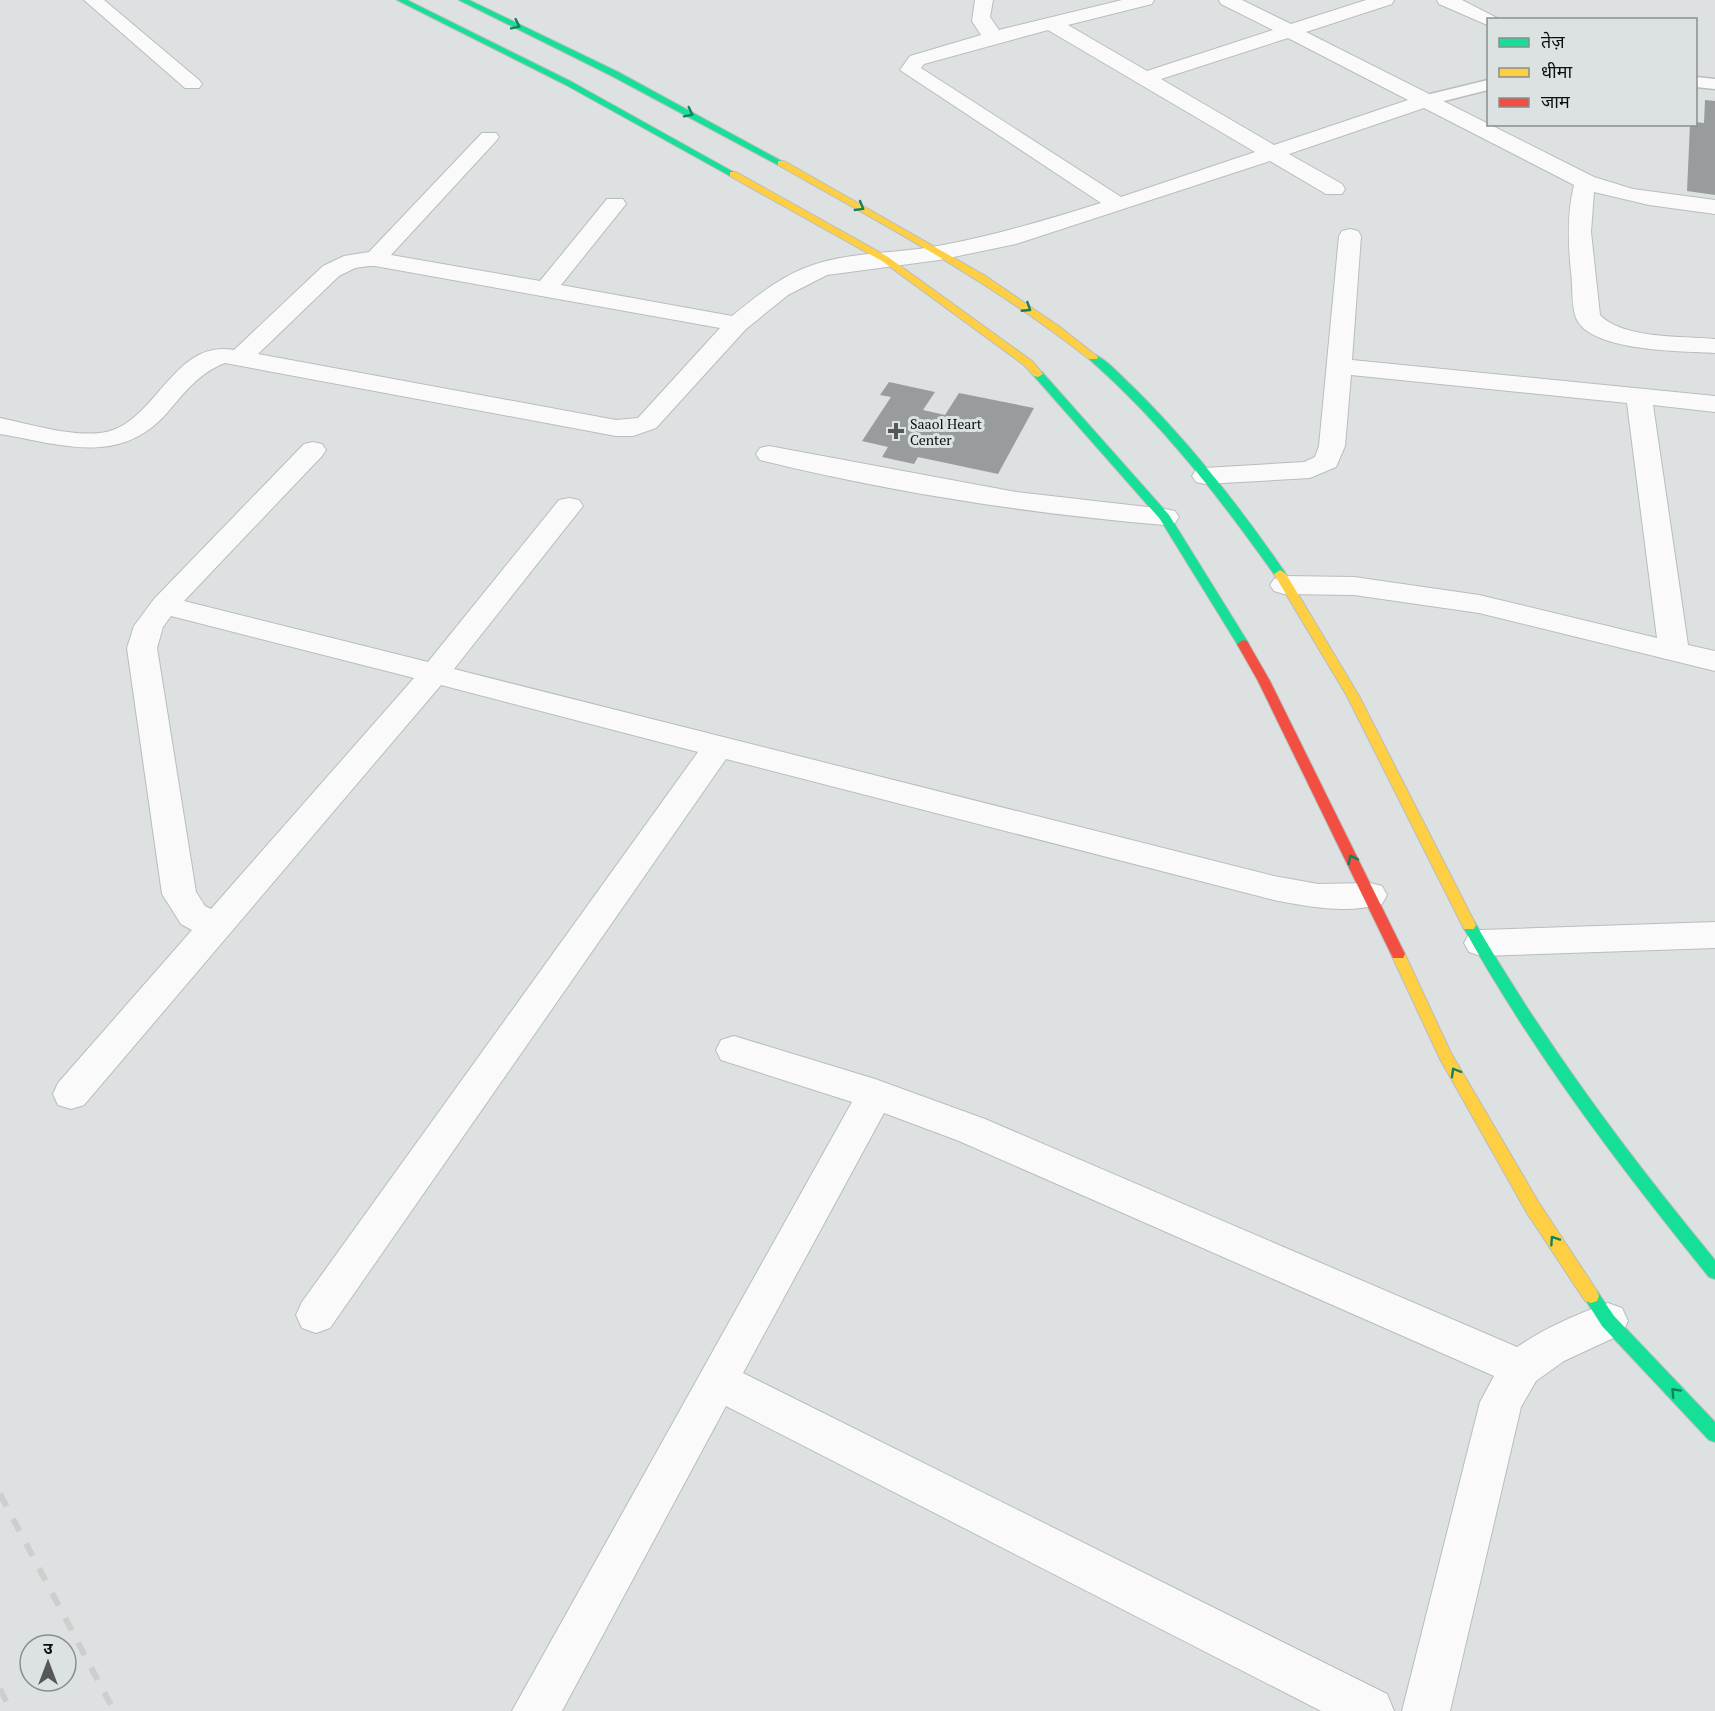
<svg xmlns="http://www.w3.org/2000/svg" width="1715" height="1711" font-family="'PT Serif','Noto Sans Devanagari',serif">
	<rect width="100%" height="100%" fill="#dde1e1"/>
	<!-- building -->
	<path fill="#999c9c" d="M1705 100 1715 101V195L1687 191 1690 124H1696V122L1704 123Z
		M889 382 935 392 923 410 945 415 959 393 1034 408 998 474 918 457 914 464 882 457 888 447 862 441 891 397 880 395Z"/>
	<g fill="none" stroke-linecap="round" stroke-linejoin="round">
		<!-- lane casing -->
		<g stroke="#babdbd" stroke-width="3">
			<path id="lane" d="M1696 77 1715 79V89L1696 87Z
				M1488 80V90L1424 106 1415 101 1418 97Z"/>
		</g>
		<!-- street casing -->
		<g stroke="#babdbd" stroke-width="2">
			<path id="street" d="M84 0H104L199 80 202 84 199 88H185Z
				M975 0H993L990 17 999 30 1122 0H1154L1152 4 1068 25 1147 71 1273 30 1221 4 1219 0H1242L1291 24 1366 0H1394L1392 4 1306 32 1594 177 1633 189 1715 200V214L1649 205 1594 192 1591 232 1600 315C1622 339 1683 336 1715 339V353C1684 351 1590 352 1576 318 1571 305 1573 285 1571 272 1568 242 1567 213 1574 185L1424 108 1289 154 1342 184 1345 189 1342 194H1326L1270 161 1016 244 939 260 827 275 788 295 746 329 656 428 633 436H616L225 363C200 372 184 393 167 413 119 467 61 444 0 434V418C31 424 83 441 113 430 159 413 177 339 234 350L323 266 344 256 369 252 482 133H496L499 137 496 141 391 255 540 281 607 199H623L626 204 561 285 732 316C757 296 782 275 813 265 854 251 900 254 943 245 997 235 1049 219 1101 203L900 70 910 56 981 35 972 21ZM1048 30 1255 152 1121 197 921 68 924 64ZM1288 38 1408 100 1274 145 1161 79ZM369 266H375L720 328 638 418 616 420 258 354 339 276 355 268Z
				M1437 0H1462L1501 20H1488V25L1485 24 1439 4Z
				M1350 229 1358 231 1361 236 1352 360 1715 396V412L1653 405 1688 645 1715 651V671L1479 613 1354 595 1284 594 1274 591 1270 585 1274 579 1284 576 1354 577 1479 595 1657 638 1627 403 1351 375 1345 446 1336 467 1310 478 1205 484 1196 482 1192 476 1196 470 1205 468 1304 462 1315 457 1319 446 1339 236 1342 231Z
				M313 442 322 444 326 450 322 456 184 601 428 662 559 500 569 498 579 500 583 506 454 669 1274 876 1318 884 1370 883 1382 886 1387 895 1382 904C1347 914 1309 907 1274 900L726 759 330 1328 316 1333 302 1328 296 1315 302 1302 698 752 441 685 84 1105 71 1109 58 1105 53 1094 58 1083 192 930 181 924 162 894 127 648 134 626 154 599 304 444ZM171 616 414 678 211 909 205 906 196 892 157 648 163 627Z
				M769 446 1016 492 1165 509 1175 511 1179 517 1175 523 1165 525C1031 514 890 492 760 460L756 454 760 448Z
				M1715 922V948L1481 956 1469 952 1464 943 1469 934 1481 930Z
				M734 1036 875 1079 985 1119 1517 1347C1545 1328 1577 1314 1608 1303L1622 1308 1628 1321 1622 1334 1564 1361 1536 1381 1521 1407 1450 1711H1402L1480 1402 1494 1376 959 1141 884 1113 743 1373 1387 1694 1394 1711H1321L726 1406 562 1711H512L852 1102 721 1060 716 1050 721 1040Z"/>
		</g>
		<!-- fast casing -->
		<g stroke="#babdbd" stroke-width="2">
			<path id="fast" d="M397 0H407L572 82 737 174 730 176 566 85Z
				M459 0H469L618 72 785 163 778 165 612 76Z
				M1093 354C1107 359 1121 376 1132 386 1190 443 1240 507 1286 574L1284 577H1276C1220 498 1162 423 1089 359L1088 357Z
				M1038 371 1042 372 1169 515 1249 644 1247 647H1239L1160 519 1034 376 1033 374Z
				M1469 920 1474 921C1544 1042 1626 1152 1715 1260V1279L1709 1277C1618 1165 1532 1051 1462 925L1464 921Z
				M1591 1289 1597 1291 1614 1316 1715 1422V1442L1709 1440 1602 1326 1583 1296 1585 1291Z"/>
		</g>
		<!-- slow casing -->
		<g stroke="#babdbd" stroke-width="2">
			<path id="slow" d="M778 161H784L984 275 1060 327 1098 357 1097 359H1089C993 283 885 225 778 165Z
				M730 172H736L888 257 1032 361 1043 374 1038 377 1034 376 1024 365 882 261 730 176Z
				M1280 570 1286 574 1359 696 1476 925 1474 929H1464L1462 925 1347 696 1274 574Z
				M1398 949 1403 950 1451 1053 1539 1203 1597 1291 1599 1296 1597 1301 1591 1303 1585 1301 1527 1213 1440 1059 1391 954 1393 950Z"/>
		</g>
		<!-- jam casing -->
		<g stroke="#babdbd" stroke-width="2">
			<path id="jam" d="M1243 640 1247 641 1270 681 1405 954 1403 958H1393L1391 954 1258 681 1237 644Z"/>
		</g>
		<!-- lane -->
		<use href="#lane" fill="#fafafa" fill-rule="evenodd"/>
		<!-- street -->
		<use href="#street" fill="#fafafa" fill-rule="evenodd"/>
		<!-- fast -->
		<use href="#fast" fill="#16e098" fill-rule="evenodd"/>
		<!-- slow -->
		<use href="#slow" fill="#ffcf43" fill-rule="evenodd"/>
		<!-- jam -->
		<use href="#jam" fill="#f24e42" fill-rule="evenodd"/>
		<!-- rail -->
		<path stroke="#cecece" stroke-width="6" stroke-dasharray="14 14" stroke-linecap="butt" d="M0 1494 114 1711
			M0 1689 11 1711"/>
	</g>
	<!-- one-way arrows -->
	<defs><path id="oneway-chevron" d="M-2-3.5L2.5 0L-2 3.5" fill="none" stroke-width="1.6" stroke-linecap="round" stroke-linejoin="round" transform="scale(1.5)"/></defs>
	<g stroke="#12825a">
		<use href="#oneway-chevron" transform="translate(516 25) rotate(26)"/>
		<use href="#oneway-chevron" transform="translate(689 113) rotate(27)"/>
		<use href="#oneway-chevron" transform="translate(860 207) rotate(30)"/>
		<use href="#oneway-chevron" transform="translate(1027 308) rotate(33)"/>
		<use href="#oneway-chevron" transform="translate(1352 859) rotate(-116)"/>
		<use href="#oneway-chevron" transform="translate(1455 1072) rotate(-120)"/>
		<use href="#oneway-chevron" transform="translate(1554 1240) rotate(-124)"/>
		<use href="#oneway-chevron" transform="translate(1675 1392) rotate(-133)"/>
	</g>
	<!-- markers -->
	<path fill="#565858" stroke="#dce2e2" stroke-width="2" d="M893 422h6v6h6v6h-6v6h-6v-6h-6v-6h6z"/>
	<g text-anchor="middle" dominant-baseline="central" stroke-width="6" stroke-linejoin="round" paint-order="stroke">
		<!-- far-poi labels -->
		<g font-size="14" fill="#0d0f0f" stroke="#dce2e2" text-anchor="start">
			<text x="910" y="423">Saaol Heart<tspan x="910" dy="16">Center</tspan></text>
		</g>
	</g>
	<!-- legend -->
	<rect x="1487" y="18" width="210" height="108" fill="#dce2e2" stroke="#898e8e" stroke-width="1.5"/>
	<rect x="1499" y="38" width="30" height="9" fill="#16e098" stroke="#898e8e" stroke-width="1.5"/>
	<text x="1541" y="48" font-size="18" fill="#0d0f0f">तेज़</text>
	<rect x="1499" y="68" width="30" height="9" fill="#ffcf43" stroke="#898e8e" stroke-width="1.5"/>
	<text x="1541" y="78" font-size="18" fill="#0d0f0f">धीमा</text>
	<rect x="1499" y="98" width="30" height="9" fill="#f24e42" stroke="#898e8e" stroke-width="1.5"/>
	<text x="1541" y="108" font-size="18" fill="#0d0f0f">जाम</text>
	<!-- north arrow -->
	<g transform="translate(48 1663)"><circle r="28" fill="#dce2e2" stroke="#898e8e" stroke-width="1.5"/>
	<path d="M0-4.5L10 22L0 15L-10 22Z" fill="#565858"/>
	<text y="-9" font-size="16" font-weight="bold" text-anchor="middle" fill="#0d0f0f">उ</text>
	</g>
</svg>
